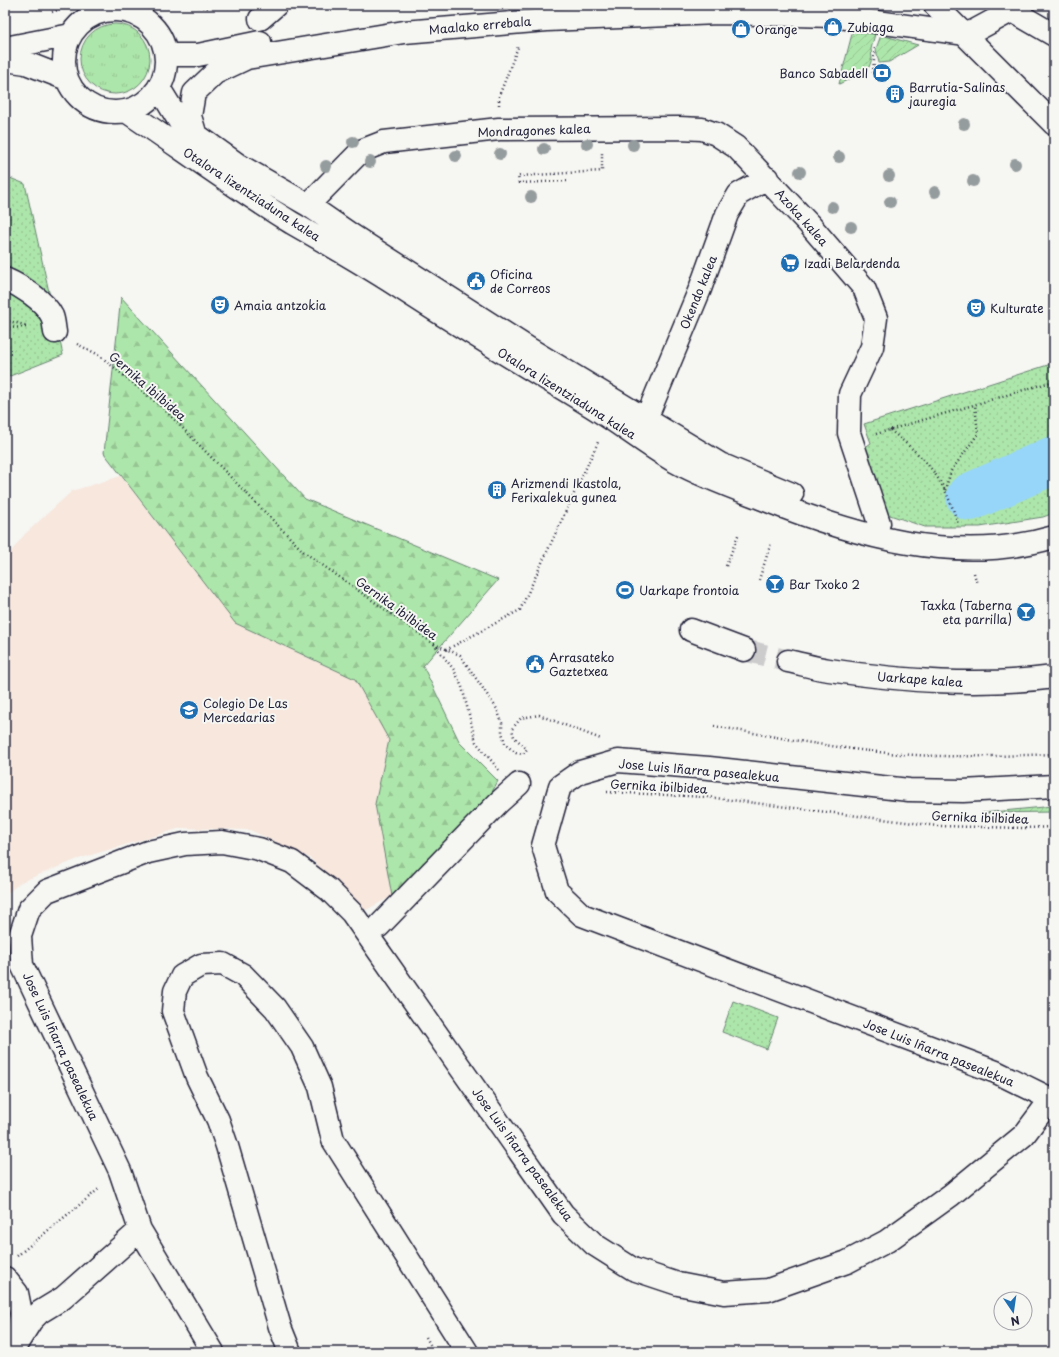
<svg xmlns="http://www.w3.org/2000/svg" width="1059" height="1357" font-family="'Playpen Sans',sans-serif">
	<defs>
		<pattern id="grass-tufts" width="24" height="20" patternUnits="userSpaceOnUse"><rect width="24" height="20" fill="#ade6aa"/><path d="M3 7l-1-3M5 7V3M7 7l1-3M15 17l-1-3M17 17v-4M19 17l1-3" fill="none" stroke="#95c593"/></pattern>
		<pattern id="forest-firs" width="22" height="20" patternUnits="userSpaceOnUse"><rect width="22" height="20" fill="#ade6aa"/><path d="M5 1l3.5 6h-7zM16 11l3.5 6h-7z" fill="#95c593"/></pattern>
		<pattern id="park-dots" width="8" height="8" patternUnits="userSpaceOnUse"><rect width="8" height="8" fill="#ade6aa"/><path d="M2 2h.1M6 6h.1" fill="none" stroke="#95c593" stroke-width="1.8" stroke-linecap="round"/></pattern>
		<pattern id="garden-furrows" width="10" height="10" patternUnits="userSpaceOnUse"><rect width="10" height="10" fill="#ade6aa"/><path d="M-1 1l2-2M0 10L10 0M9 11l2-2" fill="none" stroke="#95c593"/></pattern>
	</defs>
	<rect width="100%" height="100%" fill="#f6f6f2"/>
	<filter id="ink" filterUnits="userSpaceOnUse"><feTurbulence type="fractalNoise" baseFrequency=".025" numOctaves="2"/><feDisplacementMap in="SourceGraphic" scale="8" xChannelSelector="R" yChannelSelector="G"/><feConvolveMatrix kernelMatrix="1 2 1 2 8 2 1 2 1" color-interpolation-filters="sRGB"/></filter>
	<g filter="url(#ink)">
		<!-- built -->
		<path fill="#f7e7dd" d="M121 476 235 623 355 679 389 740 375 804 392 896 366 910 310 858 250 830 181 828 78 859 21 882 5 895V559L25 534 72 491Z"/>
		<!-- grass -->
		<path fill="url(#grass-tufts)" stroke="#688472" d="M80 59a35 35 0 1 1 70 0a35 35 0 1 1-70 0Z"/>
		<!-- forest -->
		<path fill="url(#forest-firs)" stroke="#688472" d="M121 297 305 499 498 580 423 666 460 743 498 781 470 832 392 896 375 804 389 740 355 679 235 623 104 453Z"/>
		<!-- park -->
		<path fill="url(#park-dots)" stroke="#688472" d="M5 176 25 184 63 355 5 378Z
			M1054 363V513L1043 517 980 527H925L887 514 864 448 871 443 864 424Z
			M733 1001 778 1018 767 1049 722 1032Z"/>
		<!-- garden -->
		<path fill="url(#garden-furrows)" stroke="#688472" d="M853 30 875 34 871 49 872 59 869 67 862 73 839 84Z
			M881 35 918 45 889 62 879 63 876 49Z
			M1054 805V812L982 813 1044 807Z"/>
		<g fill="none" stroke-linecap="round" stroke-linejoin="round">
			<!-- river -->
			<path stroke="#97d6f8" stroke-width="48" d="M970 497 1054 460"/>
			<!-- minor-tunnel -->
			<path stroke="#cccccd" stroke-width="22" stroke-dasharray="22 11" stroke-linecap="butt" d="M744 650 788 661"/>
			<!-- minor casing -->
			<g stroke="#22223b" stroke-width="25">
				<path id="minor" d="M935 5 1054 124
					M1007 5 1011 10 1054 35
					M64 61a51 51 0 1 1 102 0a51 51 0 1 1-102 0Z
					M260 19 276 5
					M5 48 71 35
					M166 55H198L260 42
					M5 60 26 63 67 79
					M159 88 181 124 237 164 308 205 353 236 531 350 720 464 792 494
					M126 111C181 148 235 188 292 223 327 243 362 263 396 285 459 326 523 365 588 404 618 422 645 444 676 462 703 477 734 488 763 499 855 536 956 566 1054 537
					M196 136 190 116 194 93 215 73 247 58 404 32 547 20 718 13 832 16 966 34 976 30 1022 5
					M308 205 361 151 384 142 499 129 679 128 702 129 716 134 736 147 809 224 864 288 876 318 872 347 850 394 849 433 879 523
					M5 279C21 286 44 300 52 316 54 321 54 327 55 332
					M646 419 700 289 727 214 739 194 767 178
					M691 630 744 650
					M788 661C802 664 815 668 829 670 904 681 979 687 1054 677
					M379 926 498 803 519 784
					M140 1230 213 1352
					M5 1278 17 1293 21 1313 17 1340
					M16 1345 31 1321 40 1312 63 1298 140 1230 120 1171 22 965 20 936 29 909 47 891 148 852 185 844 222 842 259 849 292 862 329 890 352 913 563 1214 595 1245 633 1269 678 1284 724 1293 768 1290 847 1262 887 1241 951 1195 1024 1135 1051 1099 996 1072 582 915 557 891 543 846 560 786 580 772 618 761 709 768 909 790 963 791 1054 786
					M290 1352 280 1327 227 1146 218 1120 197 1077 173 1011 175 991 182 976 201 965 223 964 243 975 275 1008 302 1047 320 1087 333 1140 467 1352"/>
			</g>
			<!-- path -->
			<path stroke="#22223b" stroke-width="2.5" stroke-dasharray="1 3" stroke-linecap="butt" d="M195 5 206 8 225 5
				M52 12 71 5
				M873 73 875 46
				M499 105V96L518 47
				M567 181 519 183 518 176 602 171V152
				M5 320 28 326
				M5 328 28 327
				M77 344 99 355 164 409 304 552 434 644 454 670 462 687 476 742 499 770
				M890 430C928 461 943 476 958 524
				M876 434 1054 381
				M945 490 951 471 978 434 975 404
				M726 566 739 533
				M974 573 977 584
				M759 580 771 543
				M434 644 460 655 497 709 502 723V732L505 744 516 753 523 754 527 749 514 737 512 729 521 718 539 715 601 739
				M446 650 520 610 599 440
				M714 726C776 737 838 749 900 754 951 758 1002 756 1054 754
				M607 792 707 797 938 826 1024 828 1054 827
				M17 1256 100 1188
				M426 1337 434 1352
				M57 1352H58"/>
			<!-- minor -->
			<use href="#minor" stroke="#f6f6f2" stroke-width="22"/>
		</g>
		<!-- trees -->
		<g fill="#959c9d">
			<circle cx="964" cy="124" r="6"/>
			<circle cx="353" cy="142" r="6"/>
			<circle cx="587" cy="144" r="6"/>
			<circle cx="633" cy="145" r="6"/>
			<circle cx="544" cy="149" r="6"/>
			<circle cx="500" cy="154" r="6"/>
			<circle cx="456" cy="156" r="6"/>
			<circle cx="839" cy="157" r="6"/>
			<circle cx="370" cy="162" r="6"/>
			<circle cx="1015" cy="164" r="6"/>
			<circle cx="326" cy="166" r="6"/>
			<circle cx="800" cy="172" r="6"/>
			<circle cx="889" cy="176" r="6"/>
			<circle cx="973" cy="181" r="6"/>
			<circle cx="935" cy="192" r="6"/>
			<circle cx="531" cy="197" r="6"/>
			<circle cx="890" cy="202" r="6"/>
			<circle cx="832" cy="207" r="6"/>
			<circle cx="851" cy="227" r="6"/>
		</g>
	</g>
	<!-- icons -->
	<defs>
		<g id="shop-disc" transform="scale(1)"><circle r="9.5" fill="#1f6fb2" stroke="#f6f6f2"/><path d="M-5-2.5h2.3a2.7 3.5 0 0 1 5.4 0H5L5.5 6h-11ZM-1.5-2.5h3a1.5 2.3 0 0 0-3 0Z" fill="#fff"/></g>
		<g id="bank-disc" transform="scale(1)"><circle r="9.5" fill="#1f6fb2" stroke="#f6f6f2"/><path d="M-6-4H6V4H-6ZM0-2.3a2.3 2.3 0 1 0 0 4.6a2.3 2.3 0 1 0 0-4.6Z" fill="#fff"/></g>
		<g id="building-disc" transform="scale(1)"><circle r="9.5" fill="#1f6fb2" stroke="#f6f6f2"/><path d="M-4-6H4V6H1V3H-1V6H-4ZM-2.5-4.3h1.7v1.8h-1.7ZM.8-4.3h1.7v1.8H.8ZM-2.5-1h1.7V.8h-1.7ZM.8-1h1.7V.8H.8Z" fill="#fff"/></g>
		<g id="supermarket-disc" transform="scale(1)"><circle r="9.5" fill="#1f6fb2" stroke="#f6f6f2"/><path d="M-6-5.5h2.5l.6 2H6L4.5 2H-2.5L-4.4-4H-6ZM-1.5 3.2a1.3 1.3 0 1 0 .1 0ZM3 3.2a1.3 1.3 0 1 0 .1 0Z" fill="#fff"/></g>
		<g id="civic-disc" transform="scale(1)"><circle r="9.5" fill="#1f6fb2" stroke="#f6f6f2"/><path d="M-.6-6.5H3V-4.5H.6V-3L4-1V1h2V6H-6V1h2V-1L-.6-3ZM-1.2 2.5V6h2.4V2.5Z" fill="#fff"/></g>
		<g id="theatre-disc" transform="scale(1)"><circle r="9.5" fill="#1f6fb2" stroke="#f6f6f2"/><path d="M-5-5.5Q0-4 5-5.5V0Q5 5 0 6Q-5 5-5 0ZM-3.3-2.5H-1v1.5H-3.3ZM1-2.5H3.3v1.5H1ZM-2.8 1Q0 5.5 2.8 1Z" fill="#fff"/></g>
		<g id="bar-disc" transform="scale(1)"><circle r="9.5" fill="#1f6fb2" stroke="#f6f6f2"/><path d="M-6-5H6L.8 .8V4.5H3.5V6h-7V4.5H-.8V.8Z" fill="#fff"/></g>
		<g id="stadium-disc" transform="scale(1)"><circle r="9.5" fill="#1f6fb2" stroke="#f6f6f2"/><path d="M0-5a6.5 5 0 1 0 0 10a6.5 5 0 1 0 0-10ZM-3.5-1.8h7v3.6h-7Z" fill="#fff"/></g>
		<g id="school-disc" transform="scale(1)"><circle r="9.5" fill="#1f6fb2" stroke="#f6f6f2"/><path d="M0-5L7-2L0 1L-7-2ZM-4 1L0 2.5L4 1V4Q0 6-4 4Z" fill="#fff"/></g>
	</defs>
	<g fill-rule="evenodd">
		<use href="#shop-disc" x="833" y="27"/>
		<use href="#shop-disc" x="741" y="29"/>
		<use href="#bank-disc" x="882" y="73"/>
		<use href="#building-disc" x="895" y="94"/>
		<use href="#supermarket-disc" x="790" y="263"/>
		<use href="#civic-disc" x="476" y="281"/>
		<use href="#theatre-disc" x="220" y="305"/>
		<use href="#theatre-disc" x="976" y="308"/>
		<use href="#building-disc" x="497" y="490"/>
		<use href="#bar-disc" x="775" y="584"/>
		<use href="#stadium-disc" x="625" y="590"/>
		<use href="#bar-disc" x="1026" y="612"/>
		<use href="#civic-disc" x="535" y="664"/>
		<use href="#school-disc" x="189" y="710"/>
	</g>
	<g text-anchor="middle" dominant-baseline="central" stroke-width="4" stroke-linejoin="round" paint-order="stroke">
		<!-- street labels -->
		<g font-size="12" fill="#22223b" stroke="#f6f6f2">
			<text transform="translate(480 25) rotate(-5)">Maalako errebala</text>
			<text transform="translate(534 130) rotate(-2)">Mondragones kalea</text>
			<text transform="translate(252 194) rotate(33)">Otalora lizentziaduna kalea</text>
			<text transform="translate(802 217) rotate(48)">Azoka kalea</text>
			<text transform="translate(698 292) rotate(-68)">Okendo kalea</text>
			<text transform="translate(148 386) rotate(41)">Gernika ibilbidea</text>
			<text transform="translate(567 393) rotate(32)">Otalora lizentziaduna kalea</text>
			<text transform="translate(397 608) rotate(36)">Gernika ibilbidea</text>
			<text transform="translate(920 679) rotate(4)">Uarkape kalea</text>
			<text transform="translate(699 770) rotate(5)">Jose Luis Iñarra pasealekua</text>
			<text transform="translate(659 786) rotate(3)">Gernika ibilbidea</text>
			<text transform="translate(980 817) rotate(2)">Gernika ibilbidea</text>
			<text transform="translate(61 1046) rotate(65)">Jose Luis Iñarra pasealekua</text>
			<text transform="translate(939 1052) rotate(22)">Jose Luis Iñarra pasealekua</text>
			<text transform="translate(523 1154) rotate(54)">Jose Luis Iñarra pasealekua</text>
		</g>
		<!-- poi labels -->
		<g font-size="12" fill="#22223b" stroke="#f6f6f2" text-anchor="start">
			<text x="847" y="27">Zubiaga</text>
			<text x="755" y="29">Orange</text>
			<text x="868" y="73" text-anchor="end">Banco Sabadell</text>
			<text x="909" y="87">Barrutia-Salinas<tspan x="909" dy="14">jauregia</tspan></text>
			<text x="804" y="263">Izadi Belardenda</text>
			<text x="490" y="274">Oficina<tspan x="490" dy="14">de Correos</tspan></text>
			<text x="234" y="305">Amaia antzokia</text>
			<text x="990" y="308">Kulturate</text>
			<text x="511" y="483">Arizmendi Ikastola,<tspan x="511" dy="14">Ferixalekua gunea</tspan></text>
			<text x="789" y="584">Bar Txoko 2</text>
			<text x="639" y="590">Uarkape frontoia</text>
			<text x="1012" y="605" text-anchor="end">Taxka (Taberna<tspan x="1012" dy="14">eta parrilla)</tspan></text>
			<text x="549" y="657">Arrasateko<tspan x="549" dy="14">Gaztetxea</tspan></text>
			<text x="203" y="703">Colegio De Las<tspan x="203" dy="14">Mercedarias</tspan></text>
		</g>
	</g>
	<!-- margin -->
	<rect width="1059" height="1357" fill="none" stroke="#f6f6f2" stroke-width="20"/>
	<rect x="10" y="10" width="1039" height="1337" fill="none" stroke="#22223b" stroke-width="1.5" filter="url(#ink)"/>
	<!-- north arrow -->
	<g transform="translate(1013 1311) rotate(167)"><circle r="19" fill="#f6f6f2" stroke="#a1a1a9"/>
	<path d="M0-3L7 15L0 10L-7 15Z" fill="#1f6fb2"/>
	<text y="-6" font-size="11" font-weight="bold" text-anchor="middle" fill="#22223b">N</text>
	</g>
</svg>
